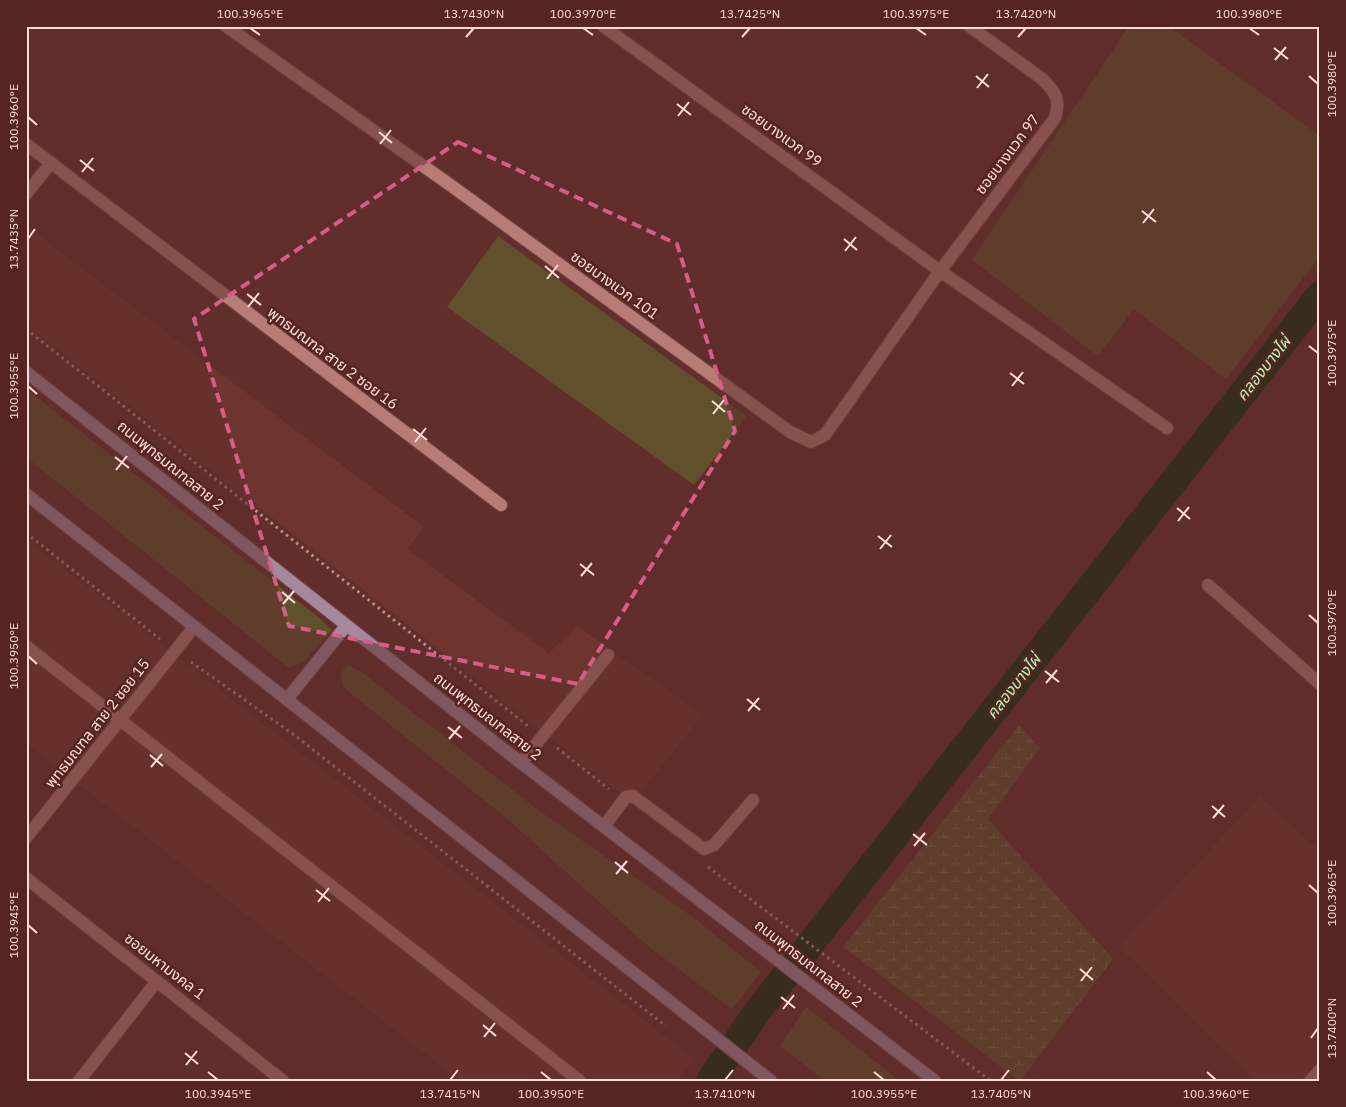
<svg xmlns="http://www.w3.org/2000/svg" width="1346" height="1107" font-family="'IBM Plex Sans','Noto Sans Thai',sans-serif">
	<defs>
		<pattern id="wetland-marsh" width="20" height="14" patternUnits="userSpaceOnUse" patternTransform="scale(1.25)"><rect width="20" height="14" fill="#61502c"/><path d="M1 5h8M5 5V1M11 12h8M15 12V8" fill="none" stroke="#79694a"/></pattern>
	</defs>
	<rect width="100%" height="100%" fill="#612e2b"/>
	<!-- built -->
	<path fill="#6e342f" d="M26 226 424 527 407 549 549 653 577 626 703 715 632 802 26 324Z
		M26 539 693 1058 677 1081H461L26 743Z
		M1260 797 1320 851V1081H1256L1119 947Z"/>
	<!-- green -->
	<path fill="#61502c" d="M1129 26H1168L1320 136V256L1226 379 1134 309 1098 356 972 260Z
		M498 236 747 416 694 485 447 307Z
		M26 389 317 616 332 630 304 662 289 668 26 457Z
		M348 665 360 671 538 810 694 918 761 972 732 1009 648 946 504 816 343 687 340 674Z
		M806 1007 900 1081H825L780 1046Z"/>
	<!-- wetland -->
	<path fill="url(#wetland-marsh)" d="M1019 725 1040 748 988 819 1113 959 1020 1081 843 947Z"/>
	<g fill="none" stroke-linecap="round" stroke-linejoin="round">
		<!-- canal -->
		<path stroke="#072e0d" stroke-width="28" d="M710 1081 757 1012 1320 295"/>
		<!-- service casing -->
		<g stroke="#784d4a" stroke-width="14">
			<path id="service" d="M521 763 608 655
				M604 826 626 797 633 796 704 849 714 845 753 800
				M1310 1081 1320 1070"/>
		</g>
		<!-- minor casing -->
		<g stroke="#784d4a" stroke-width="14">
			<path id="minor" d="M226 26 453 187 790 432 811 442 825 435 940 271 1055 118C1061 99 1055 91 1041 78L969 26
				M603 26 940 271 1167 428
				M26 144 501 505
				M26 194 51 163
				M1208 585 1320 684
				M26 646 580 1081
				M26 838 194 627
				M26 878 283 1081
				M79 1081 157 981"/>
		</g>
		<!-- secondary casing -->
		<g stroke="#784d4a" stroke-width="14">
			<path id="secondary" d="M26 372 521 763 935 1081
				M26 494 771 1081
				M287 699 346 626"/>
		</g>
		<!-- path -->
		<path stroke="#b68d89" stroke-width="3" stroke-dasharray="2.5 4" stroke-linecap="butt" d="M26 329 528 726
			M26 533 160 639
			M191 662 293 734 666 1026
			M557 748 609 789
			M708 867 991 1081"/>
		<!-- service -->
		<use href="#service" stroke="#b77c76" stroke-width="12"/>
		<!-- minor -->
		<use href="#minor" stroke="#b77c76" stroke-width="12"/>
		<!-- secondary -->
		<use href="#secondary" stroke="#a6889e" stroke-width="12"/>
	</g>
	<!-- marked area -->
	<path d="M0 0H1346V1107H0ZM458 142 677 244 735 431 578 684 289 626 194 319Z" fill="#612e2b" fill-opacity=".55" fill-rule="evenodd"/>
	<path fill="none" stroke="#d75d87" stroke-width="4" stroke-dasharray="10 6" stroke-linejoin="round" d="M458 142 677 244 735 431 578 684 289 626 194 319Z"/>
	<!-- ticks -->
	<path fill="none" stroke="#ffdeda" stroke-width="2" d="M250 28 260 35M583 28 593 35M916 28 926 35M1249 28 1259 35M466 37 474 28M742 37 750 28M1018 37 1026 28M1274 48 1288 59M1275 60 1286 47M976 76 989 87M1309 76 1318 84M977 88 988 74M677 104 691 115M678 116 689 102M28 117 37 125M379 132 392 143M380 144 391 130M80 160 94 171M82 172 93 158M1142 211 1156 222M1143 223 1154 209M28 239 35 229M844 239 857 250M845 251 856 237M545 266 559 278M547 279 558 265M247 294 261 305M248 307 259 293M1309 346 1318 353M1010 373 1024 384M28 386 37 394M1012 386 1023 372M712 401 725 412M713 414 724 400M413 429 427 440M415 442 426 428M115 457 129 468M116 470 127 456M1177 508 1190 519M1178 521 1189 507M878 536 892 547M880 549 891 535M580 564 594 575M581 576 592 563M282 592 295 603M283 604 294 591M1309 615 1318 623M28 656 37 664M1045 671 1059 682M1046 683 1057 670M747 699 760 710M748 711 759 698M448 727 462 738M449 739 460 726M150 755 163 766M151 767 162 754M1212 806 1225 817M1213 818 1224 805M913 834 927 845M914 846 925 833M615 862 628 873M616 874 627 861M1309 885 1318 893M316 890 330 901M318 902 329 888M28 925 37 933M1080 969 1093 980M1081 981 1092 967M781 997 795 1008M783 1009 794 995M483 1025 496 1036M484 1037 495 1023M1311 1038 1318 1028M185 1053 198 1064M186 1065 197 1051M208 1072 218 1080M541 1072 551 1080M874 1072 884 1080M1207 1072 1216 1080M450 1080 458 1070M725 1080 733 1070M1001 1080 1009 1070"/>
	<g text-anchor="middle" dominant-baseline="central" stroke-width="5" stroke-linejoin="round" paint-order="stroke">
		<!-- street labels -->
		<g font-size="15" fill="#ffdeda" stroke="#562421">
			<text transform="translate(782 135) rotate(36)">ซอยบางแวก 99</text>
			<text transform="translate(1007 154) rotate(-53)">ซอยบางแวก 97</text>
			<text transform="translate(615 285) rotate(36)">ซอยบางแวก 101</text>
			<text transform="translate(333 358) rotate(37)">พุทธมณฑล สาย 2 ซอย 16</text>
			<text transform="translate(171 465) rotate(39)">ถนนพุทธมณฑลสาย 2</text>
			<text transform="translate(488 716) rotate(38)">ถนนพุทธมณฑลสาย 2</text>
			<text transform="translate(97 723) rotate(-52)">พุทธมณฑล สาย 2 ซอย 15</text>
			<text transform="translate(809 963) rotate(38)">ถนนพุทธมณฑลสาย 2</text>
			<text transform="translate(165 966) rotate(38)">ซอยมหามงคล 1</text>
		</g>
		<!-- water labels -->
		<g font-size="16" font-style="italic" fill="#aff9b2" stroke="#562421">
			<text transform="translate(1263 368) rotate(-52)">คลองบางไผ่</text>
			<text transform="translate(1013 686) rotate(-52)">คลองบางไผ่</text>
		</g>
	</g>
	<!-- border -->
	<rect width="1346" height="1107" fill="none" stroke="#562421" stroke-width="55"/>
	<rect x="28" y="28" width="1290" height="1052" fill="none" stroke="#ffdeda" stroke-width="2"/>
	<g font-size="12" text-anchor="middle" fill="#ffdeda">
		<text x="250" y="18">100.3965°E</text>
		<text x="474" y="18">13.7430°N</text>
		<text x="583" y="18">100.3970°E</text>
		<text x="750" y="18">13.7425°N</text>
		<text x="916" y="18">100.3975°E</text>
		<text x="1026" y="18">13.7420°N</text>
		<text x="1249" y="18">100.3980°E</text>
		<text transform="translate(1332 84) rotate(-90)" y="4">100.3980°E</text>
		<text transform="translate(14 117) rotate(-90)" y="4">100.3960°E</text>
		<text transform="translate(14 239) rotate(-90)" y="4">13.7435°N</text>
		<text transform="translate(1332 353) rotate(-90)" y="4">100.3975°E</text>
		<text transform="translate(14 386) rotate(-90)" y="4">100.3955°E</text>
		<text transform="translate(1332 623) rotate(-90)" y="4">100.3970°E</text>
		<text transform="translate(14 656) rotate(-90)" y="4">100.3950°E</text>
		<text transform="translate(1332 893) rotate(-90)" y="4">100.3965°E</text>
		<text transform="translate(14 925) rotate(-90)" y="4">100.3945°E</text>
		<text transform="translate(1332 1028) rotate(-90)" y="4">13.7400°N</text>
		<text x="218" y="1098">100.3945°E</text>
		<text x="450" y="1098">13.7415°N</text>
		<text x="551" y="1098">100.3950°E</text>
		<text x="725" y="1098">13.7410°N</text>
		<text x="884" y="1098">100.3955°E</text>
		<text x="1001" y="1098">13.7405°N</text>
		<text x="1216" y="1098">100.3960°E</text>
	</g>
</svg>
